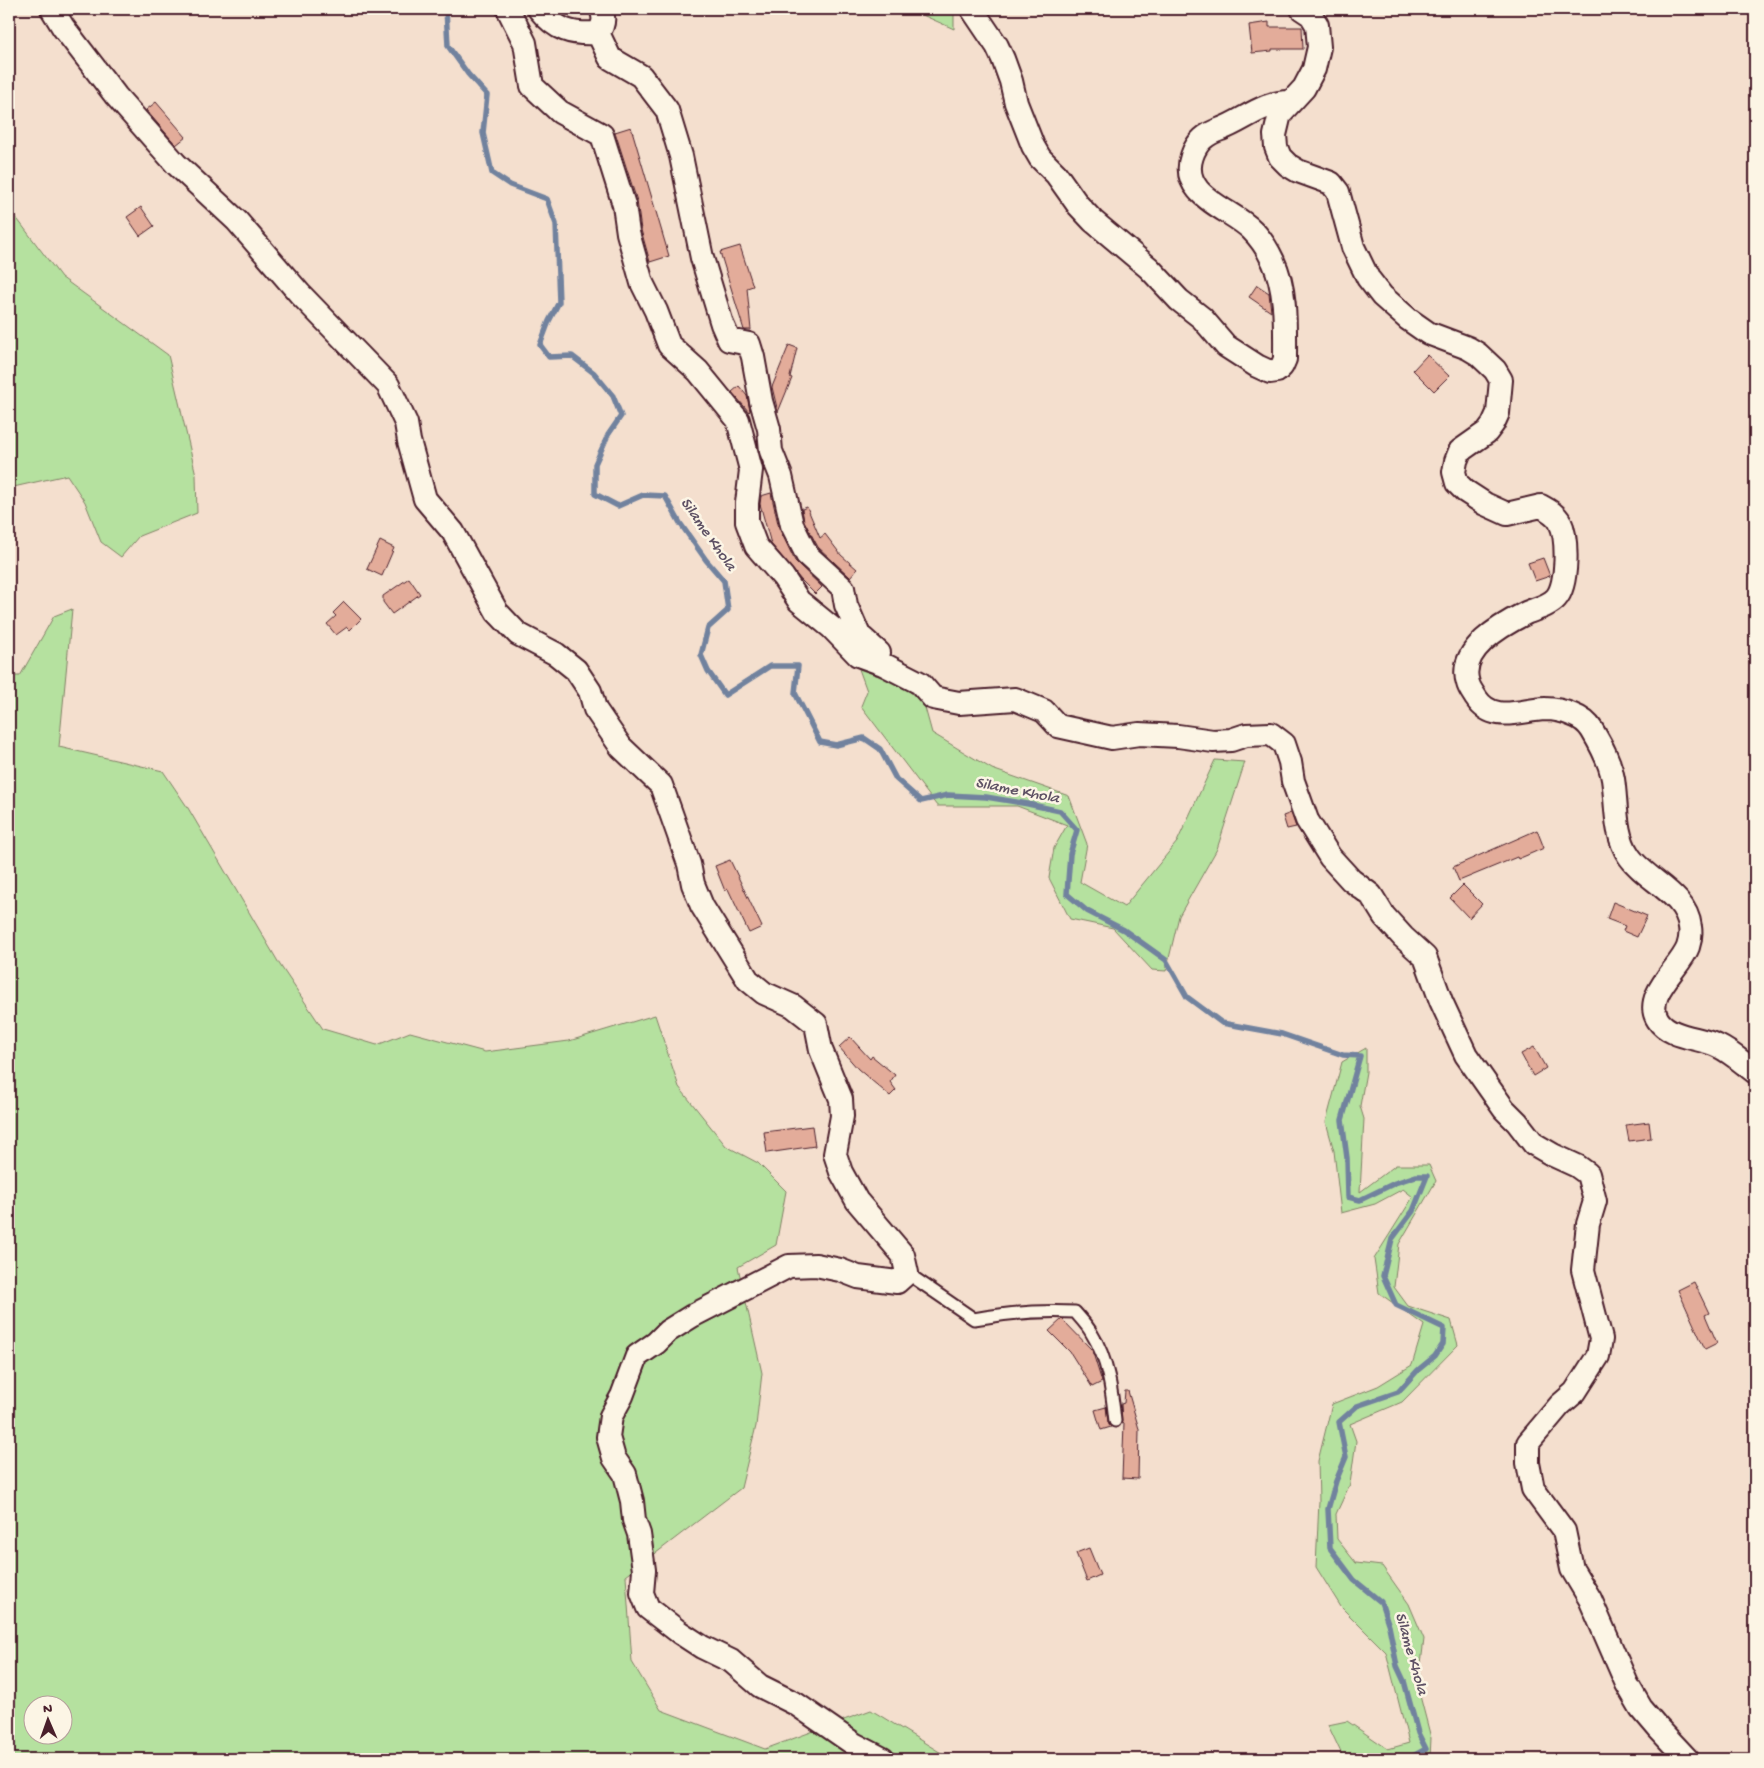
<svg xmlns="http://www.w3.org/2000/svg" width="1764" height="1768" font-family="'Gochi Hand',sans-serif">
	<rect width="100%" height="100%" fill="#f4dfce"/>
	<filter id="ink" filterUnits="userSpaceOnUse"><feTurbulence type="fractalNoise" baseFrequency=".02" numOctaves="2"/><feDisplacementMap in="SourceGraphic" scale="10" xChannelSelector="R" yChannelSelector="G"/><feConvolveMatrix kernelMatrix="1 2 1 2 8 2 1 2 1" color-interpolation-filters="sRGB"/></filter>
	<g filter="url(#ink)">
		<!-- green -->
		<path fill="#b5e19f" stroke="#808065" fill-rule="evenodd" d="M909 9H954V29Z
			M9 208 61 277 168 355 196 475 197 513 139 536 121 557 101 542 85 502 67 475 9 488Z
			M72 609 59 747 163 771 188 808 280 965 323 1029 377 1045 410 1032 485 1052 569 1041 655 1015 679 1087 726 1146 758 1163 786 1191 776 1245 738 1267 762 1373 756 1426 741 1488 626 1576 632 1662 661 1710 765 1749 871 1710 951 1759H9V676H20L54 616ZM32 1706H62V1736H32Z
			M859 669 901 684 924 704 932 733 992 769 1069 796 1087 844 1080 882 1124 907 1177 842 1215 760 1245 762 1217 849 1179 916 1166 971 1152 970 1113 928 1070 919 1049 878 1054 848 1067 825 1017 806H937L861 706 867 691Z
			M1366 1048V1072L1360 1106 1364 1119 1360 1192 1396 1165H1429L1436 1181 1399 1244 1394 1287 1408 1306 1451 1320 1458 1345 1402 1402 1350 1424 1356 1441 1350 1484 1336 1514 1337 1539 1356 1563 1382 1566 1409 1604 1424 1639 1418 1688 1431 1738 1430 1759H1344L1328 1725 1347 1721 1388 1749 1409 1743 1386 1652 1341 1607 1316 1567 1319 1501 1318 1461 1332 1404 1378 1386 1412 1365 1424 1325 1379 1293 1374 1259 1413 1197 1403 1189 1375 1204 1341 1213 1334 1151 1326 1122 1342 1062Z"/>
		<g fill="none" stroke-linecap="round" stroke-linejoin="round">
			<!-- stream -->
			<path stroke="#71829e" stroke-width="5.5" d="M446 9 448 46 468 74 487 95 483 133 492 173 510 185 547 199 556 224 559 302 549 321 540 345 549 357 572 356 594 373 613 396 621 416 608 435 595 464V494L618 506 643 495 665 496 680 523 706 560 724 581 728 610 708 628 701 655 708 671 725 695 770 666H798L795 693 820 742 836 745 864 738 880 749 896 779 921 801 948 795 986 797 1028 804 1060 811 1077 830 1070 854 1067 894 1087 911 1124 930 1166 960 1187 997 1222 1023 1282 1034 1343 1055 1360 1056 1342 1120 1347 1158 1348 1197 1360 1200 1395 1183 1416 1176H1427L1413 1211 1392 1239 1383 1276 1396 1305 1444 1328 1443 1344 1435 1356 1418 1370 1398 1392 1357 1406 1339 1422 1346 1457 1336 1481 1328 1509 1330 1548 1354 1580 1381 1602 1389 1626 1397 1666 1404 1681 1418 1733 1426 1749 1413 1756 1398 1759"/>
		</g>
		<!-- building -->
		<path fill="#e3ac9a" stroke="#4a1f2b" d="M1269 22V27H1302L1303 49H1272V51L1252 53 1249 25Z
			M156 102 186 137 176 145 146 110Z
			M631 127 669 256 650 262 641 230 637 201 615 132Z
			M141 207 154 226 140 236 127 217Z
			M740 246 753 286 747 288 751 330H744L720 252Z
			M1257 285 1269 293 1271 312 1249 297Z
			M789 345 797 348 790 377 792 378 778 412 772 387Z
			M1427 355 1449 376 1434 391 1413 370Z
			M739 386 747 396 750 411 749 412 732 392Z
			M771 493 779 528 795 561 822 587 815 594 801 580 771 544 760 504 761 496Z
			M807 507 820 538 825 534 841 555 857 569 850 577 818 547 804 521 802 509Z
			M380 541 394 548 382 576 367 569Z
			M1543 558 1550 576 1535 581 1528 563Z
			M409 578 420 594 392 614 383 602V596Z
			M344 602 361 619 350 630 347 627 336 635 327 624 336 616 333 613Z
			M1291 813 1296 827 1287 829 1283 816Z
			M1537 830 1544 848 1518 859 1517 857 1459 881 1453 867Z
			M730 860 762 927 749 933 728 889 725 891 715 866Z
			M1463 885 1482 904 1469 918 1450 898Z
			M1613 902 1647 916 1637 937 1623 931 1625 926 1607 919Z
			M850 1037 870 1059 872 1056 895 1075 890 1082 896 1090 890 1096 858 1069 839 1047Z
			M1534 1047 1546 1068 1533 1076 1521 1054Z
			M1649 1122 1651 1138 1629 1141 1626 1125Z
			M812 1126 815 1146 767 1153 764 1132Z
			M1694 1282 1709 1313 1705 1315 1717 1343 1705 1349 1678 1290Z
			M1062 1319 1092 1350 1102 1382 1092 1387 1070 1352 1049 1331Z
			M1125 1391H1128L1139 1429 1138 1479 1122 1478 1124 1423 1122 1424 1121 1404 1124 1403Z
			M1106 1407 1108 1422 1111 1427 1101 1430 1095 1410Z
			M1089 1548 1100 1575 1087 1581 1076 1553Z"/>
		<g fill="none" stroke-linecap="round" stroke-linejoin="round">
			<!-- service casing -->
			<g stroke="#4a1f2b" stroke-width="15">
				<path id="service" d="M907 1273 974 1319C1008 1313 1041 1310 1075 1312 1081 1319 1088 1326 1092 1334 1108 1359 1112 1392 1115 1421"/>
			</g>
			<!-- minor casing -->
			<g stroke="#4a1f2b" stroke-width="26">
				<path id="minor" d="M52 9 63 27 116 96 176 164 237 221 300 294 388 385 406 423 409 441 425 499 453 532 497 612 518 634 556 654 576 670 590 691 595 709 621 747 661 785 689 864 693 884 702 906 748 980 764 993 793 1006 816 1024 821 1050 841 1099 842 1116 835 1154 841 1172 857 1201 903 1255 907 1273 897 1282 858 1277 840 1270 816 1265 789 1266 692 1316 668 1331 656 1343 637 1356 622 1396 611 1416 608 1437 614 1458 625 1474 632 1501 634 1520 639 1534 644 1570 642 1593 648 1608 679 1632 702 1647 731 1661 760 1686 796 1704 854 1744 883 1759
					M508 9 525 43 532 86 560 112 602 135 624 205 628 233 642 283 656 311 669 345 698 371 738 420 751 470 747 503V522L756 546 783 577 799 601 832 628 858 655 883 664 920 683 933 698 959 703 1015 699 1044 711 1058 726 1112 738 1139 734 1178 736 1213 741 1231 740 1246 735 1271 734 1284 744 1290 762 1293 781 1307 820 1330 857 1351 880 1371 895 1384 916 1403 937 1425 957 1441 1001 1466 1055 1504 1109 1517 1122 1534 1144 1553 1155 1577 1166 1588 1174 1595 1201 1588 1224 1583 1270 1601 1339 1598 1356 1575 1392 1560 1405 1528 1443V1463L1533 1489 1564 1531 1572 1569 1590 1599 1627 1684 1641 1708 1658 1728 1687 1759
					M539 9C556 30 571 35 598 33 604 25 605 18 601 9
					M972 9 997 46 1003 59 1011 81 1016 103 1033 146 1040 158 1056 174 1078 205 1093 221 1149 268 1179 300 1202 318 1226 346 1257 366 1270 372 1277 371 1282 366 1285 359C1285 328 1287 290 1273 261 1268 250 1261 239 1252 230 1232 209 1178 196 1192 156 1197 141 1206 134 1221 129 1245 120 1264 101 1291 102
					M1302 9 1311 15 1317 25 1319 47 1314 69 1304 88 1280 114 1275 135 1276 147 1280 157 1288 165 1298 171 1331 183 1338 192 1353 247 1368 278 1382 296 1408 319 1428 333 1468 348 1478 354 1495 370 1501 380 1498 413 1493 424 1487 432 1460 451 1456 461 1454 472 1457 483 1465 491 1485 504 1507 514 1541 506C1548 510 1556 514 1560 522 1568 538 1568 585 1556 598 1549 606 1535 609 1526 613 1502 625 1457 650 1468 683 1469 688 1473 693 1476 698 1493 724 1520 710 1545 709 1554 709 1564 711 1573 715 1581 718 1587 722 1592 730 1601 745 1610 761 1613 779 1617 804 1614 834 1629 856 1646 881 1686 893 1690 927 1691 933 1690 941 1688 947 1681 967 1642 996 1658 1020 1670 1038 1699 1037 1718 1046 1731 1052 1743 1063 1755 1072
					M598 33 610 58 641 76 667 110 681 156 702 258 722 324 729 340 749 344 753 357 761 401 769 429 771 451 781 476 792 525 807 555 843 588 846 605 859 635 879 653"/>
			</g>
			<!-- service -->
			<use href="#service" stroke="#fcf5e5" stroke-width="11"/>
			<!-- minor -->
			<use href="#minor" stroke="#fcf5e5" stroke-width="22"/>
		</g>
	</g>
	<g text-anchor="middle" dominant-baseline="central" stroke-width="5" stroke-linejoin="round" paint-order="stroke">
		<!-- water labels -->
		<g font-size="16" font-style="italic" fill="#5e5164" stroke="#fcf5e5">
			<text transform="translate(707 535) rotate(55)">Silame Khola</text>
			<text transform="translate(1017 792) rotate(11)">Silame Khola</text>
			<text transform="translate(1410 1654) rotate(74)">Silame Khola</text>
		</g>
	</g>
	<!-- margin -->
	<rect width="1764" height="1768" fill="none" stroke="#fcf5e5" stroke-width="30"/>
	<rect x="15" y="15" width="1734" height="1738" fill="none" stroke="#4a1f2b" stroke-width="2" filter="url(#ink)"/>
	<!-- north arrow -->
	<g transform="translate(48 1720) rotate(358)"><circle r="24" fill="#fcf5e5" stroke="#b59f9b"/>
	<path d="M0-4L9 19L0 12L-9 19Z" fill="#4a1f2b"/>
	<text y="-8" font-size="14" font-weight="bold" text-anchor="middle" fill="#4a1f2b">N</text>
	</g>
</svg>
